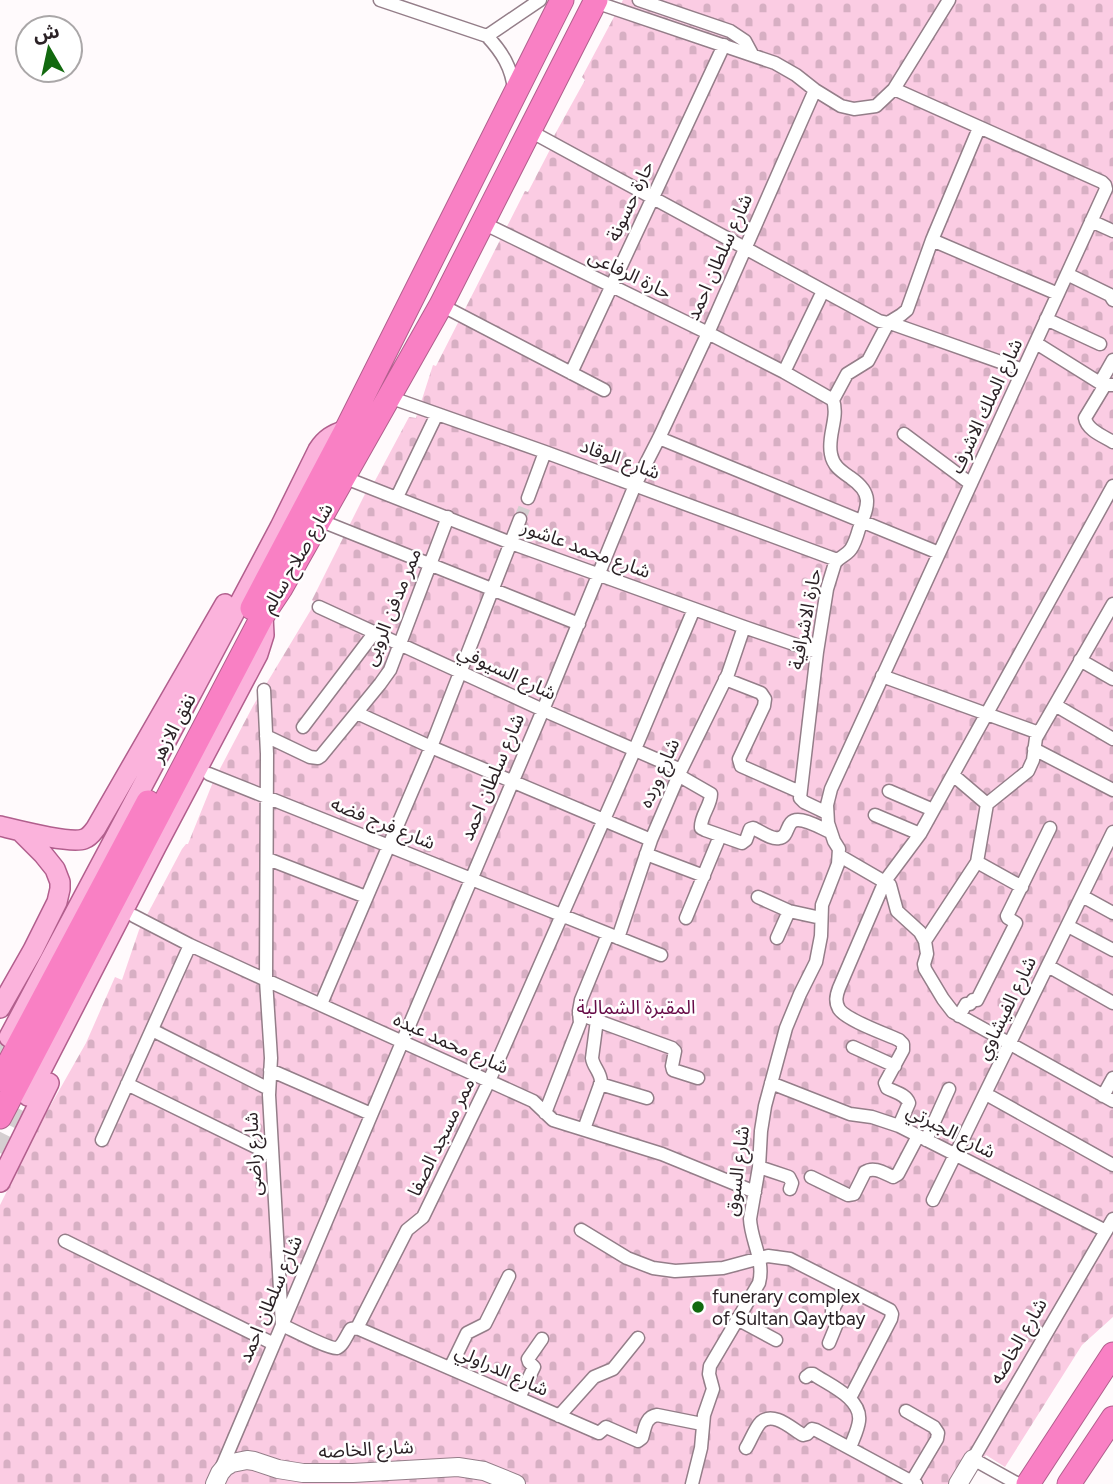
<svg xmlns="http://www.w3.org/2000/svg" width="1113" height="1484" font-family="Figtree,'Noto Sans Arabic',sans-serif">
	<defs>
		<pattern id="cemetery-stones" width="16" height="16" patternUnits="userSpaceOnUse" patternTransform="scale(1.75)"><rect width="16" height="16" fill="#fbcce3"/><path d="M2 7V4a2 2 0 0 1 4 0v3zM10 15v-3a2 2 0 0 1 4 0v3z" fill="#d7afc3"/></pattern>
	</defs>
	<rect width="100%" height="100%" fill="#fffafc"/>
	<!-- cemetery -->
	<path fill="url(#cemetery-stones)" d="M623 0H1113V1317L1082 1345 1005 1467 986 1455 967 1484H0V1205L44 1117 86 1043 115 977 122 980 139 930 182 849 186 844H188L213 782 253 706 315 603 312 600 366 492H369L409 417 416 418 433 365 436 366 525 191 528 192 556 138 554 136 585 80 582 77Z"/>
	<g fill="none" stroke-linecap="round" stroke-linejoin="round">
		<!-- street-tunnel -->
		<path stroke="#d5cfd1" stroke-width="12" stroke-dasharray="12 6" stroke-linecap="butt" d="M520 519 528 498"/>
		<!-- primary-tunnel -->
		<path stroke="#d5cfd1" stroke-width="19" stroke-dasharray="19 10" stroke-linecap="butt" d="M0 1053 9 1037
			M0 1153 28 1096"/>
		<!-- street casing -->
		<g stroke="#947e89" stroke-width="15">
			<path id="street" d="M380 0 487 36C502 52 512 68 514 90
				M639 0 730 31 745 41 752 54
				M595 2 775 63 796 75 815 90 841 106 854 109 876 106 894 89 949 0
				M487 36 540 0
				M530 131 879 321 893 324 1023 370
				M1091 221 1113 231
				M483 223 708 333 784 372 833 400
				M932 240 1058 294
				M1067 274 1110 295 1113 300
				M441 305 604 390
				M1046 319 1100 344
				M1036 343 1100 383 1113 385
				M784 372 823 291
				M571 373 724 45
				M1100 383 1113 360
				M1105 385 1085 418C1087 430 1103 436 1113 442
				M389 397 545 452 837 560
				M833 400 847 374 868 361 888 323 901 315 907 310 932 240 979 128
				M904 434 971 484
				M659 438 939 553
				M343 477 511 543 744 627 817 652
				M397 497 437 414
				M528 498 545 452
				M319 520 579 624
				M319 607 543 710 681 770
				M1080 660 1113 679
				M882 676 1039 733
				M725 679 761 693 765 699 764 706 739 759 741 766 800 792
				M264 690 267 754 266 980 271 1058 269 1095 282 1325C291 1329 329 1349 337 1348 343 1346 347 1334 351 1329L357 1328 599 1433 606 1427 638 1441 642 1438C645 1429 645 1417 657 1415L702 1424
				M1055 705 1113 739
				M357 713 431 747 651 840
				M303 727 375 632
				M266 736 310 757 318 758 321 756 380 684 390 670 448 517
				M1034 749 1113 790
				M209 774 661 955
				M678 775 711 794C711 806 700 816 701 828L705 830 742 843 746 840 750 829 753 828C760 831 772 840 779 838 790 837 785 820 798 820 808 820 821 828 830 832
				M953 775 987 804
				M889 791 933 810
				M827 813 804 802 800 798 817 652 827 589 835 563C839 557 846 556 851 549 855 543 857 536 859 529 868 506 874 494 851 478 841 471 833 466 831 454 827 436 839 418 833 400
				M875 815 920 834
				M646 854 704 876
				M840 856 890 885 897 911 920 932 925 941 927 954 924 964 925 969 943 999 953 1012 1113 1101
				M268 859 366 897
				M977 862 1022 887
				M1082 896 1113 913
				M758 897 789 911 821 918
				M134 916 190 945 266 980 533 1101 553 1120 662 1154 755 1192
				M686 918 720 836
				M1068 926 1113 950
				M618 938 651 840 681 770 728 674 744 627
				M777 938 789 911
				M925 941 977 862 987 804 1028 771 1033 760 1036 738 1113 604
				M1048 966 1113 1003
				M321 1004 431 747 520 519
				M579 1014 672 1048 675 1051 672 1066 673 1070 698 1078
				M959 1016 966 1004H970L973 1000H977L1016 923 1008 918 1007 916 1050 828
				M152 1030 269 1089
				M853 1047 895 1066
				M270 1070 371 1114
				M771 1083 850 1114 872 1117 899 1126 1106 1231
				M127 1084 272 1155
				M600 1084 647 1098
				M986 1094 1113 1165
				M1103 1096 1113 1078
				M545 1113 580 1023 579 1011 581 1000 608 934
				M899 1126 909 1103C906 1094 894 1092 887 1088L885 1083 903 1050V1044L899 1040C886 1034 846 1020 839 1009 835 1002 836 996 839 988L885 881 920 834 1113 486
				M584 1129 601 1082C601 1072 593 1067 592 1058L597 1020
				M102 1140 190 945
				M926 1140 949 1089
				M759 1167 789 1177 792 1183 790 1189
				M811 1177 848 1195 854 1194 865 1172C874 1166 884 1173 893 1177L898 1174 918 1136
				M933 1200 1113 832
				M581 1230 627 1258 653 1268 675 1271 723 1268 768 1256 790 1259 890 1310 892 1314 891 1319 850 1398
				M65 1241 274 1344
				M737 1319 776 1340
				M357 1328 407 1230 423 1217 489 1081 635 749 694 609
				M829 1343 838 1321 832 1315V1311L845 1287
				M450 1368 467 1333 485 1324 509 1276
				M806 1377 810 1374H813C829 1385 862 1398 859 1421 858 1430 853 1439 850 1448
				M519 1398 534 1367 529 1362 528 1359 542 1339
				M906 1411 934 1427 938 1433 937 1439 912 1481
				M559 1416 594 1377 613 1369 638 1338
				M746 1448C751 1440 755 1428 761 1422 774 1411 792 1429 803 1435L807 1434 812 1429 816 1430 916 1484
				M221 1469 543 710 635 485 659 438 708 333 815 90
				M692 1484 701 1448 704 1415 713 1389 709 1374 710 1366 759 1283C765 1261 751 1241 750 1219L759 1167 761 1131 765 1106 786 1028 800 994 816 962 821 936 822 905 838 864 839 849 834 841 828 823 827 805 831 789 1106 189 1105 185 1102 182 894 89
				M1018 1484 973 1459 1113 1219"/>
		</g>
		<!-- secondary casing -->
		<g stroke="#947e89" stroke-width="20">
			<path id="secondary" d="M215 1484 220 1473 225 1467 232 1463 247 1460 254 1461 278 1469 303 1473H353L458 1467 484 1471 516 1484
				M958 1484 973 1459"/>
		</g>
		<!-- primary casing -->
		<g stroke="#b15f8d" stroke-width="22">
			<path id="primary" d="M0 826C17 830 70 844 84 839 90 837 93 832 96 828L225 604
				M0 1008 33 950 57 902 60 889V882L55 869 43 854 20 831
				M9 1037 280 527 318 450C325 439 333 434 346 430
				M28 1096 156 847 258 654 264 635 263 615
				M0 1182 49 1083"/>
		</g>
		<!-- highway casing -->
		<g stroke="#b15f8d" stroke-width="25">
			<path id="highway" d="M252 608 346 430 562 0
				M0 1080 148 802
				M0 1117 263 615 281 588 441 305 596 0
				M1028 1484 1113 1354
				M1069 1484 1113 1418"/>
		</g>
		<!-- street -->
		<use href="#street" stroke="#fff" stroke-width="12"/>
		<!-- secondary -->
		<use href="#secondary" stroke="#fff" stroke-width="18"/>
		<!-- primary -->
		<use href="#primary" stroke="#fbb3dc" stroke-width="19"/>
		<!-- highway -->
		<use href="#highway" stroke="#f980c4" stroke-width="23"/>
	</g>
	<!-- markers -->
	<circle fill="#12690f" stroke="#fff" stroke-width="2.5" cx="698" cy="1307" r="7"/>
	<g text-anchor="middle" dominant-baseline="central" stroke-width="5" stroke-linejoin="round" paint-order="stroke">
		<!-- street labels -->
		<g font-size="19" fill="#2b2226" stroke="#fff">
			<text transform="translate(630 201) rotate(-65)">حارة حسونة</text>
			<text transform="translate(719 257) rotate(-66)">شارع سلطان احمد</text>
			<text transform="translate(630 274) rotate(26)">حارة الرفاعى</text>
			<text transform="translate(986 406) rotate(-65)">شارع الملك الاشرف</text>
			<text transform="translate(620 459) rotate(20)">شارع الوقاد</text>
			<text transform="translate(586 549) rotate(20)">شارع محمد عاشور</text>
			<text transform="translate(297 558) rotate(-60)">شارع صلاح سالم</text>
			<text transform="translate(392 607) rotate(-68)">ممر مدفن الروبى</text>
			<text transform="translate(805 619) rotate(-79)">حارة الاشرافية</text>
			<text transform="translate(507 672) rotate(25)">شارع السيوفي</text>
			<text transform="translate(173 728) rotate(-62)">نفق الازهر</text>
			<text transform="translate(659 773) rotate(-66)">شارع ورده</text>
			<text transform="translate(492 777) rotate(-67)">شارع سلطان احمد</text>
			<text transform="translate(383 823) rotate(22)">شارع فرج فضه</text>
			<text transform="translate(1006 1008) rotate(-64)">شارع الفيشاوي</text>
			<text transform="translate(451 1043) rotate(24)">شارع محمد عبده</text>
			<text transform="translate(951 1131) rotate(27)">شارع الجبرتي</text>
			<text transform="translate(441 1137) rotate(-64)">ممر مسجد الصفا</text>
			<text transform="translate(253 1154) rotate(-93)">شارع راضى</text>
			<text transform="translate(737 1171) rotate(-83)">شارع السوق</text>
			<text transform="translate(270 1299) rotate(-67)">شارع سلطان احمد</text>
			<text transform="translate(1018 1341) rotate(-60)">شارع الخاصه</text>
			<text transform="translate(502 1370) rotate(24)">شارع الدراولي</text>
			<text transform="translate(366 1449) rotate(-3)">شارع الخاصه</text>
		</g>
		<!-- park labels -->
		<g font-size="19" fill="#670c48" stroke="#fff">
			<text x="636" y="1007">المقبرة الشمالية</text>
		</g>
		<!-- poi labels -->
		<g font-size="19" fill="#2b2226" stroke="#fff" text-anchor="start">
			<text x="712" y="1296">funerary complex<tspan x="712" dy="22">of Sultan Qaytbay</tspan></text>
		</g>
	</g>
	<!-- north arrow -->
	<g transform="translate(49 49) rotate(351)"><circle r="33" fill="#ffffff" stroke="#aaa7a8" stroke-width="2"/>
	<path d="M0-5L12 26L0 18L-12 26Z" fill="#12690f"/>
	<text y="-10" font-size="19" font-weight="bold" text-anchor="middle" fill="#2b2226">ش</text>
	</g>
</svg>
